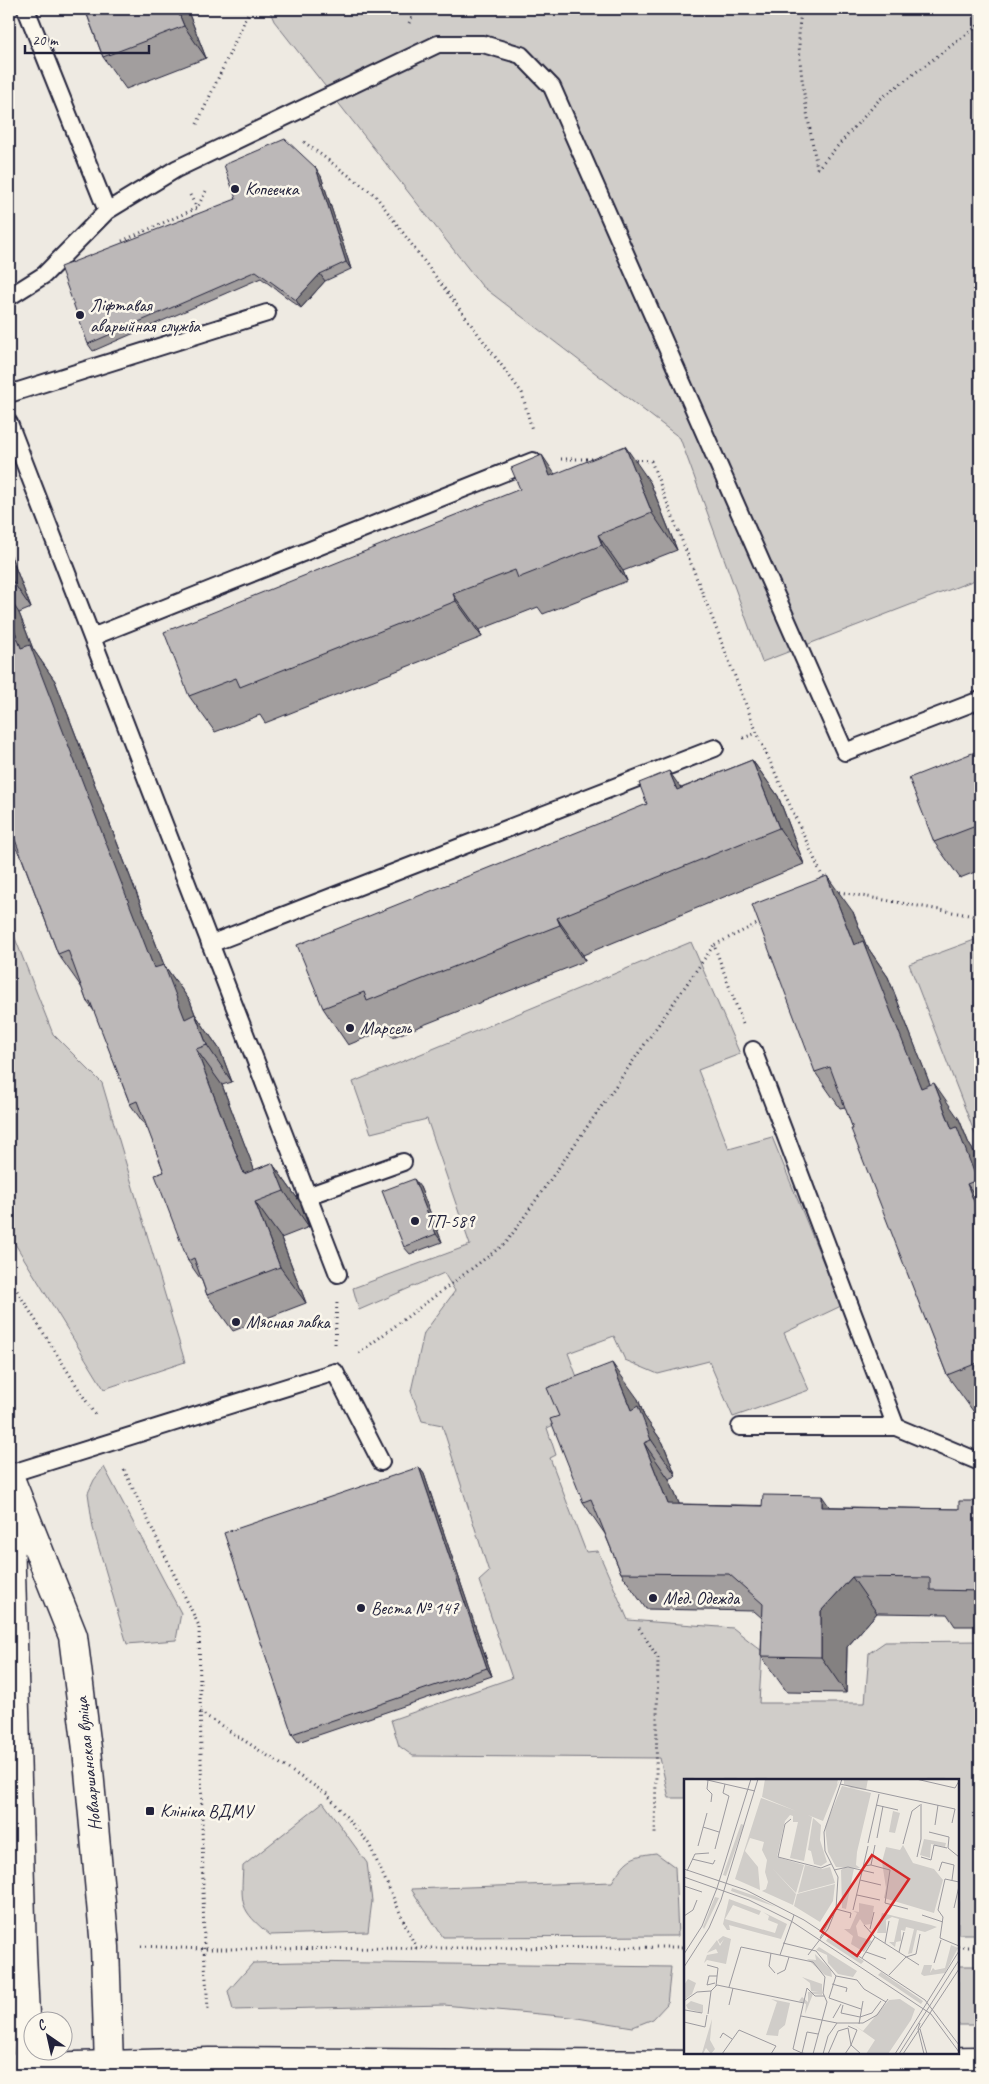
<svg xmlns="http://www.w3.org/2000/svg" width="989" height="2084" font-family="Caveat,sans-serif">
	<rect width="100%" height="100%" fill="#eeeae2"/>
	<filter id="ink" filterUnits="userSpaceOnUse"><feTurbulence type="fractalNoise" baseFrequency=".02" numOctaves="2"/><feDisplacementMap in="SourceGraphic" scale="10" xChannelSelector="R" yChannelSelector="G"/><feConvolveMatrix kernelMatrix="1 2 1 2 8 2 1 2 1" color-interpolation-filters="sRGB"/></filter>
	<g filter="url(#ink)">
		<!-- green -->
		<path fill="#d0cdc9" stroke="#797882" d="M269 9H980V578L762 662 680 438 482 286 274 21Z
			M9 923 53 1034 102 1083 185 1362 104 1389 9 1234Z
			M980 938V1147L909 964Z
			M691 942 740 1054 698 1070 729 1149 772 1137 841 1306 784 1333 809 1390 733 1417 709 1361 658 1374 625 1360 614 1336 568 1353 589 1409 547 1428 556 1455 550 1458 586 1552 598 1551 628 1620 733 1628 762 1651 759 1703H865L869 1653 885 1642 980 1641V1934H958V1780H685V1798H669L660 1758 413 1756 399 1746 391 1720 512 1678 479 1581 489 1572 442 1425 422 1421 411 1391 424 1333 455 1291 444 1273 359 1310 353 1288 470 1245 427 1119 371 1133 353 1082Z
			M104 1467 181 1613 176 1640 127 1644 93 1528 88 1493 94 1480Z
			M323 1802 367 1863 372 1901 368 1932 270 1935C239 1909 241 1905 243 1866Z
			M656 1853 675 1867 678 1936 443 1937 411 1889 612 1882C626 1860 629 1856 656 1853Z
			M299 1962 671 1967 667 2004 653 2019 633 2027 571 2017 444 2005 233 2010 228 1991 253 1963Z
			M958 1966H980V2025H958Z"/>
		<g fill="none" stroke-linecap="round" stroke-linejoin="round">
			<!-- lane casing -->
			<g stroke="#22223b" stroke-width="20">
				<path id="lane" d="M107 211 176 169 438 44H483L521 55 552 87 845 752 980 700
					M9 297 44 275 107 211 26 9
					M9 394 267 313
					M9 423 338 1274
					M92 637 533 461
					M210 944 715 748
					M753 1050 896 1427
					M307 1196 403 1162
					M740 1427H896L980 1462
					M9 1474 335 1372 381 1462"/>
			</g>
			<!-- street casing -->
			<g stroke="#22223b" stroke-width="31">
				<path id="street" d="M9 1476 73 1636 87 1749 105 1947 109 2065 107 2075
					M9 1503 22 1954 28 2075"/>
			</g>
			<!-- primary casing -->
			<g stroke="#22223b" stroke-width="31">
				<path id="primary" d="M9 2068 209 2062 695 2065 980 2061"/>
			</g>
			<!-- path -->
			<path stroke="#22223b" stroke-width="3" stroke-dasharray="1 4" stroke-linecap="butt" d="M802 9C792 47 810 127 817 168
				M455 12 461 9
				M409 23 416 9
				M197 124 250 9
				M304 142 375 195 522 393 532 430
				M817 169 879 100 980 24
				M190 195 197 208
				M122 241 197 208 207 189
				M561 459H593
				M631 460 651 461 757 733 824 880
				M743 738 757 733
				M834 891 980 917
				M743 1024 714 945 761 922
				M9 1278 95 1415
				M335 1344 337 1302
				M359 1353 506 1243 714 945
				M124 1470 199 1626 204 1949 208 2009
				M639 1628 658 1658 655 1835
				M200 1712 327 1794 369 1844 416 1948
				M141 1946 204 1949 685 1947
				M958 1947H980"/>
			<!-- lane -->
			<use href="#lane" stroke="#fbf7ec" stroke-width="16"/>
			<!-- street -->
			<use href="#street" stroke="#fbf7ec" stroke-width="28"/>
			<!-- primary -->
			<use href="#primary" stroke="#fbf7ec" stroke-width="28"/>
		</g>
		<!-- wall -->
		<path fill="#a29e9e" stroke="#22223b" d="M85 9H187L206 58 126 89 103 57Z
			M321 176 351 269 325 281 301 308 261 278 93 351 88 344 236 199Z
			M554 474 650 482 677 550 623 571 627 581 543 614 538 607 479 630 482 637 265 723 260 715 215 732 189 696 520 489Z
			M9 551 31 608 19 613 33 649 55 681 164 965 190 1001 195 1014 220 1050 232 1082 222 1085 254 1170 272 1163 300 1202 309 1227 281 1238 306 1303 233 1331 207 1295 202 1281 188 1261 164 1172 149 1131 130 1104 95 1012 87 1002 82 988 58 954 21 856 9 839Z
			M980 750V870L960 878 934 842Z
			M752 760 778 796 804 864 583 955 585 961 393 1037 387 1029 348 1045 323 1008 647 804 681 788Z
			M853 912 866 945 888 977 930 1085 959 1119 969 1144 980 1161V1408L973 1411 947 1375 845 1107 840 1108 815 1072Z
			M420 1187 442 1242 410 1254 404 1247Z
			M638 1399 644 1416 663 1443 676 1476 669 1479 679 1504 959 1509 980 1501V1626H955L947 1614 877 1613 847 1647 846 1693 787 1692 761 1656 762 1618 754 1611 646 1609 621 1573 605 1534 583 1502Z
			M419 1467 424 1474 492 1676 298 1742 292 1734Z"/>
		<!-- shaded-wall -->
		<path fill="#848181" stroke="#22223b" d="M177 9H187L206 58 184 26Z
			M316 168 321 176 351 269 346 262Z
			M320 274 325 281 301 308 296 300Z
			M625 446 650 482 677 550 652 513Z
			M542 455 567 492 550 476Z
			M598 535 623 571 627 581 602 545Z
			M9 551 31 608 9 576Z
			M453 594 479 630 482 637 456 601Z
			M9 598 19 613 33 649 55 681 164 965 190 1001 207 1046 185 1019 154 968 21 648 9 615Z
			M752 760 778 796 804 864 779 828Z
			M669 771 694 807 677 790Z
			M827 876 853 912 866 945 888 977 946 1125 921 1088 854 945Z
			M557 918 583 955 585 961 560 925Z
			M195 1014 220 1050 232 1082 207 1045Z
			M196 1049 222 1085 265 1198 244 1174Z
			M934 1083 959 1119 969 1144 980 1161V1184L977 1180 952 1129Z
			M272 1163 300 1202 309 1227 284 1191Z
			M414 1179 420 1187 442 1242 436 1234Z
			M967 1184 980 1202V1217Z
			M255 1202 281 1238 306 1303 280 1267Z
			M612 1363 638 1399 644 1416 663 1443 676 1476 631 1410Z
			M644 1443 669 1479 694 1540 668 1504Z
			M419 1467 424 1474 492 1676 487 1668Z
			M822 1496 847 1532 822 1507Z
			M852 1577 877 1613 847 1647 846 1693 821 1657V1611Z"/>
		<!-- building -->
		<path fill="#bcb8b8" stroke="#22223b" d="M85 9H177L184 26 103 57Z
			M285 139 316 168 346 262 320 274 296 300 256 271 88 344 60 267 236 199 224 165Z
			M625 446 652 513 598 535 602 545 518 578 515 570 453 594 456 601 240 687 236 678 189 696 164 632 520 489 511 468 542 455 550 476Z
			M9 615 21 648 30 645 154 968 164 965 185 1019 195 1014 207 1045 196 1049 244 1174 272 1163 274 1166 284 1191 255 1202 280 1267 207 1295 194 1258 188 1261 155 1175 164 1172 137 1101 130 1104 90 1001 87 1002 68 950 58 954 11 829 9 830Z
			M980 750V834L979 835 976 826 934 842 909 778Z
			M752 760 779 828 557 918 560 925 367 1001 364 992 323 1008 297 945 647 804 639 783 669 771 677 790Z
			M827 876 854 945 863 941 921 1088 934 1083 952 1129 957 1127 977 1180 967 1184 980 1217V1362L947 1375 851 1129H853L830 1067 815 1072 752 905Z
			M414 1179 436 1234 404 1247 382 1191Z
			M612 1363 631 1410 638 1406 651 1440 644 1443 668 1504 762 1506 763 1495 822 1496V1507L959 1509V1501H980V1591L930 1590V1578L852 1577 821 1611V1657L761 1656 763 1604 729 1574 621 1573 591 1499 583 1502 550 1419 559 1416 547 1388Z
			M419 1467 487 1668 292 1734 224 1533Z"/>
	</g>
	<!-- markers -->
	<g fill="#22223b" stroke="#fbf7ec" stroke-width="2">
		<circle cx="235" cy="189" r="5"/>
		<circle cx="80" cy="315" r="5"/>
		<circle cx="350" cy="1028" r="5"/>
		<circle cx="415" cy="1221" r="5"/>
		<circle cx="236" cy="1322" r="5"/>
		<circle cx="653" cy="1598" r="5"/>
		<circle cx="361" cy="1608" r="5"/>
		<rect x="145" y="1806" width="10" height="10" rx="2.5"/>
	</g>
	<g text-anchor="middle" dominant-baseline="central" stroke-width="5" stroke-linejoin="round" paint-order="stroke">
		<!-- poi labels -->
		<g font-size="18" fill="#22223b" stroke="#fbf7ec" text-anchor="start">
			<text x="245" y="189">Копеечка</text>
			<text x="90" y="305">Ліфтавая<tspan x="90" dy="21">аварыйная служба</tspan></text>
			<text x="360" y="1028">Марсель</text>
			<text x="425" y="1221">ТП-589</text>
			<text x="246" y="1322">Мясная лавка</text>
			<text x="663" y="1598">Мед. Одежда</text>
			<text x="371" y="1608">Веста № 147</text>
			<text x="160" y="1811">Клініка ВДМУ</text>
		</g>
		<!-- street labels -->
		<g font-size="18" fill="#22223b" stroke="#fbf7ec">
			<text transform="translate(88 1764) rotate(-96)">Новааршанская вуліца</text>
		</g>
	</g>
	<!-- overview -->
	<g transform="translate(684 1779)">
		<rect width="275" height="275" fill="#eeeae2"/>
		<path d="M81 0H154L153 6 156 0 139 42 124 36 128 38 120 82 106 79 114 43H109V37L106 36 101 42 93 78 120 86 112 114 88 89 112 115 109 126 78 112 82 110 84 103 81 93 83 81 78 71 80 63 66 59 61 72 74 88 76 111 51 100 77 19 112 32 78 18ZM160 0H184L182 11 167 9 160 5ZM158 7 187 14 173 73 172 86 176 89 152 88 144 73 141 48ZM209 32 216 34 211 54 205 53ZM129 39 137 46 136 61 143 83 137 87 130 85 127 72 124 71ZM57 45 60 46 42 97 39 96ZM240 60 262 64 261 68 247 65 246 79 236 76ZM219 66 229 84 250 90 259 101 250 134 200 119 202 109 198 83 202 68 216 71ZM121 86 138 90 146 88 151 104 114 114ZM160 89H170L162 130 158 129 157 91ZM151 105 149 122 136 143 110 127 113 115ZM48 109 71 117 92 128 47 112ZM31 118 35 119 20 150 19 148ZM45 120 77 132 75 136 49 126 41 140 91 154 94 145 84 141 85 137 79 133 103 145 97 160 45 146 46 151H43L39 145ZM175 124 190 127 187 145 180 146 176 140 172 147 174 157 188 162 180 173 167 165 169 157 160 150H166L173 134 169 132 175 133ZM198 134 247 146 253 148 241 153 233 151 228 174 224 175 230 150 222 148 221 152 217 151V162L212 163 211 168 205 163H210L215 140 208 138 202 141V154H193ZM39 157 47 160 42 185 23 181 20 184 23 176 34 174 32 170 23 174 33 161 36 167 40 160 36 165 34 161ZM144 159 180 182 177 185 142 162ZM267 166 274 169 261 194 240 197 237 195 240 186H248L246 194 249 189 251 191 261 189ZM135 168 173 192 169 198 154 195 144 184 143 176 132 171ZM131 175 147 191 148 198 141 196 123 180 132 181ZM197 193 239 222 237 225 194 196ZM118 198 138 205V216L129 215 121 235 122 225 115 222 118 218 124 223V213L135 212H127L126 204ZM4 200 12 204 8 215 0 221V206ZM87 220 106 224 101 246 95 251 94 257 82 256 93 223ZM216 220 231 230 227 241 204 275H182L191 261 167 244 179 252 205 221ZM7 222 19 226V234L4 230 2 226ZM28 240 26 261 31 270 27 275 22 269 19 275 4 274H18Z" fill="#d0cdc9"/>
		<path fill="none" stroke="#9c9a9f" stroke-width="1" d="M19 0 71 12M232 0 271 9 275 2M24 1 23 10 28 15 27 23M156 5 271 30 268 44M192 26 214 31M107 40 101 45 94 78 137 89 147 85M251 46 254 26M19 48 35 53M245 53 265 58 264 69 275 78M193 59 199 27M184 64 195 15M219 65 228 32 236 26M14 67 23 34M31 70 45 17 39 14 41 5M233 78 237 60V25M237 78 247 81 250 66 263 69M8 80 29 85 31 81M187 86 206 91 201 124 224 130M179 87 187 86 191 66M0 90 62 111 120 141 241 221 275 266M150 91 164 88 190 94M3 92 11 75 25 74M255 92 258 83 270 86 268 101M0 98 65 121 107 142 247 235 275 273M176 101 197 106M275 103 261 100 254 131 259 138 256 159 275 167M0 107 18 113M173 116 196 121M270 129 275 107M152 130 167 134 166 139M169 131 184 67M238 136 259 143M0 137 9 131 13 121M180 146 191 158 235 186M186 150 190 133M136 159 150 133M99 164 132 172 152 197 173 201 180 210 202 223M201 164 205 142M182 173 202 180M215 173 220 153M87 174 85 187 91 194M0 175 18 147 33 109 67 0M96 176 110 136M124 176 144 150 152 130 154 98 141 72 140 53 158 0M178 179 191 158M250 184 257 161M23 186 34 189 32 207M0 188 25 149 37 121 74 0M93 195 101 191 105 178M205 196 222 178 232 175 236 155M152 197 145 219 177 230M31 204 23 206 25 197H33M148 205 163 209 162 213M45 208 57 168 129 183 141 198 139 214 143 223 129 275M0 222 13 213 27 212 33 206 120 224M45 226 49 209M159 226 157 234 176 238 188 234 197 222M1 231 18 234M24 235 27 212M117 237 153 244H179L193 236 204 220M149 239 157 225M0 243 21 248 23 236M236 244 234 250 240 275M175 245 179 222M164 247 173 251 167 266 177 275M236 250 243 275M36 259 39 254 48 260M118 274 109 270 123 209 131 217H140M38 275 55 251 92 267 87 275M124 275 118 274 123 253 134 255M139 275 144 257 153 244M144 275 154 252 164 249M161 275 167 266 164 249M211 275 275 172M215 275 275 181M219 275 275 190"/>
		<path fill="#d62828" fill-opacity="0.15" stroke="#d62828" stroke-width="2.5" d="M188 76 225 100 173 177 137 152Z"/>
		<rect width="275" height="275" fill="none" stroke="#22223b" stroke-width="2.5"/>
	</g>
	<!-- margin -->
	<rect width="989" height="2084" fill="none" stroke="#fbf7ec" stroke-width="30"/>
	<rect x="15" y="15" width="959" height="2054" fill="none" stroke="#22223b" stroke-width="2" filter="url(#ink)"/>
	<!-- north arrow -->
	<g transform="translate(48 2036) rotate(326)"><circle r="24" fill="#fbf7ec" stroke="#a4a2a5"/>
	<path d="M0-4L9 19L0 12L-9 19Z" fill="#22223b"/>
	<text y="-8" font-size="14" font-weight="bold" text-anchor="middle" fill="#22223b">С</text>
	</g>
	<!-- scale -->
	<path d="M25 45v8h124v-8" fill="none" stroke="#22223b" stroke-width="2.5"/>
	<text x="32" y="45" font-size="15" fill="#22223b" stroke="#fbf7ec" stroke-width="4" paint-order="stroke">20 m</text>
</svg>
